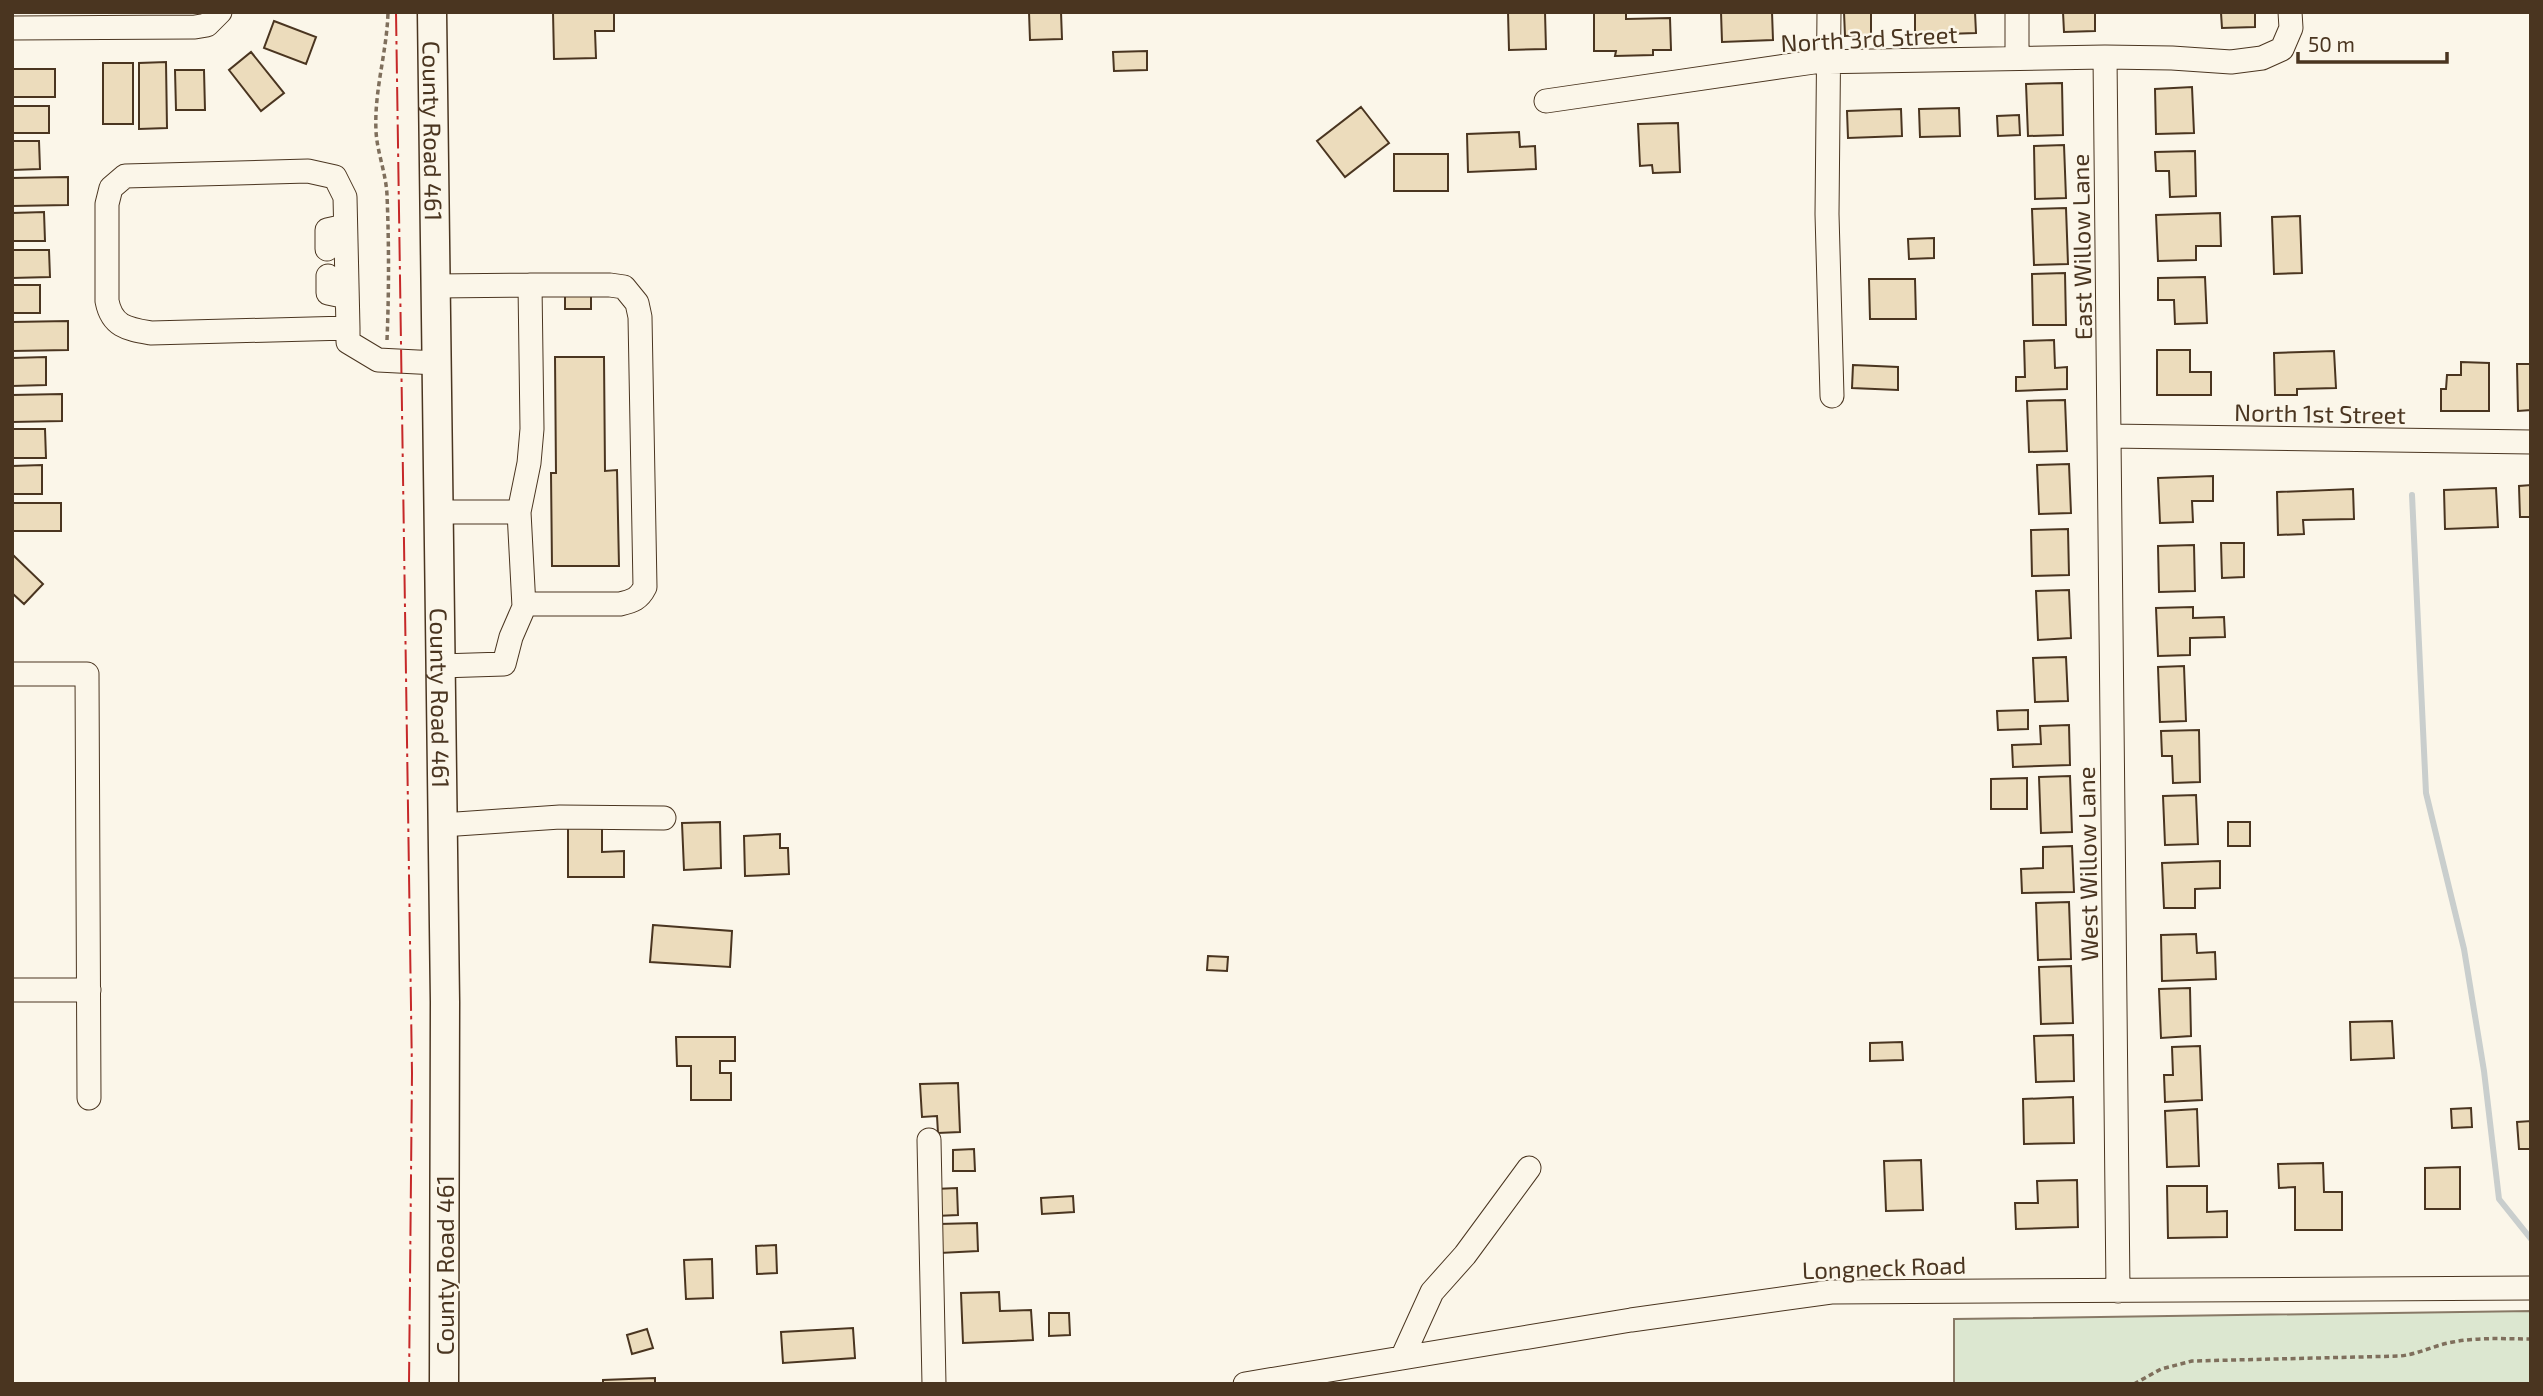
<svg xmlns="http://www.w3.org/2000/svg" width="2543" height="1396" font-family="'Exo 2',sans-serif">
	<rect width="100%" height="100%" fill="#fbf6e9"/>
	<!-- green -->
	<path fill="#dce7d0" stroke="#887966" stroke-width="2" d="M2531 1311V1384H1954V1319Z"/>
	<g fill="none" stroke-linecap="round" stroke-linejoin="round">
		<!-- stream -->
		<path stroke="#c9cecd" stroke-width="6" d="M2412 495 2426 793 2464 949 2484 1071 2499 1199 2531 1239"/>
	</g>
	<!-- building -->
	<path fill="#ecdcbc" stroke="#4a3520" stroke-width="2" d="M553 12H614V31H595L596 58 554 59Z
		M1029 12H1061L1062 39 1030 40Z
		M1508 12H1545L1546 49 1509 50Z
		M1594 12H1626V19L1670 18 1671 50H1653V55L1615 56 1616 51H1594Z
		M1721 12H1772L1773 40 1722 42Z
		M1844 12H1871V35L1845 36Z
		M1915 12H1975L1976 33 1915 35Z
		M2063 12H2095V31L2064 32Z
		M2212 12H2255V27L2222 28 2221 13Z
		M274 21 316 37 306 64 264 48Z
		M1147 51V70L1114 71 1113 52Z
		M251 52 284 93 261 111 229 70Z
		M166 62 167 128 139 129V63Z
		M103 63H133V124H103Z
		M12 69H55V97H12Z
		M175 70H204L205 110H176Z
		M2062 83 2063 135 2028 136 2026 84Z
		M2192 87 2194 133 2156 134 2155 89Z
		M12 106H49V133H12Z
		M1361 107 1389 143 1345 177 1317 141Z
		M1959 108 1960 136 1920 137 1919 109Z
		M1901 109 1902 136 1848 138 1847 111Z
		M2019 115 2020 135 1998 136 1997 116Z
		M1678 123 1680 172 1653 173 1652 165 1640 166 1638 124Z
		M1519 132 1520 147 1535 146 1536 169 1468 172 1467 134Z
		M12 141H39L40 169 12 170Z
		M2064 145 2066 198 2035 199 2034 146Z
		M2195 151 2196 196 2170 197 2169 171H2156L2155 152Z
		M1394 154H1448V191H1394Z
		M68 177V205L12 206V178Z
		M2066 208 2068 264 2034 265 2032 209Z
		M44 212 45 241H12V213Z
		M2220 213 2221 246H2196V260L2158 261 2156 215Z
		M2300 216 2302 273 2274 274 2272 217Z
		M1934 238V258L1909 259 1908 239Z
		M12 250H49L50 277 12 278Z
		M2065 273 2066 325H2033L2032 274Z
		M2205 277 2207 323 2175 324 2174 300H2158V278Z
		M1869 279H1915L1916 319H1870Z
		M12 285H40V313H12Z
		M565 291H591V309H565Z
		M68 321V350L12 351V322Z
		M2054 340 2055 368 2067 367V389L2016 391V377H2025L2024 341Z
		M2157 350H2190V372H2211V395H2157Z
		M2334 351 2336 388 2297 389V395H2275L2274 353Z
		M46 357V385L12 386V358Z
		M555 357H604L605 471 617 470 619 566H552L551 473H556Z
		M2461 362 2489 363V411H2441V389H2446L2447 375H2461Z
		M2517 364H2531V410L2518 411Z
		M1853 365 1898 367V390L1852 388Z
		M62 394V421L12 422V395Z
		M2065 400 2067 451 2029 452 2027 401Z
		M12 429H45L46 458H12Z
		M2069 464 2071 513 2039 514 2037 465Z
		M42 465V494H12V466Z
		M2213 476V501H2192L2193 522 2160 523 2158 478Z
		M2531 485V517H2520L2519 486Z
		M2496 488 2498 527 2445 529 2444 490Z
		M2353 489 2354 519 2303 520 2304 534 2278 535 2277 492Z
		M12 503H61V531H12Z
		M2068 529 2069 575 2032 576 2031 530Z
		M2221 543H2244V577L2222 578Z
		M2194 545 2195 591 2159 592 2158 546Z
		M12 554 43 584 24 604 12 593Z
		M2069 590 2071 638 2038 640 2036 591Z
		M2193 607V618L2224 617 2225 637 2190 638V655L2158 656 2156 608Z
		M2066 657 2068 701 2035 702 2033 658Z
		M2184 666 2186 721 2160 722 2158 667Z
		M2028 710V729L1998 730 1997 711Z
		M2069 725 2070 765 2013 767 2012 745 2041 744 2040 726Z
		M2199 730 2200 782 2173 783 2172 756H2162L2161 731Z
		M2070 776 2072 832 2041 833 2039 777Z
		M2027 778V809H1991V779Z
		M2196 795 2198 844 2165 845 2163 796Z
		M602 822V852L624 851V877H568V823Z
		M720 822 721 868 684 870 682 823Z
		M2228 822H2250V846H2228Z
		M780 834V848H788L789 874 745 876 744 836Z
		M2072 846 2074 892 2022 893 2021 869 2043 868V847Z
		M2220 861V888L2195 889V908H2164L2162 863Z
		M2069 902 2071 959 2038 960 2036 903Z
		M653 925 732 931 730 967 650 962Z
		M2196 934 2197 953 2215 952 2216 979 2162 981 2161 935Z
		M1208 956 1228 957 1227 971 1207 970Z
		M2071 966 2073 1023 2041 1024 2039 967Z
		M2190 988 2191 1036 2161 1038 2159 989Z
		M2392 1021 2394 1058 2351 1060 2350 1022Z
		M2073 1035 2074 1081 2036 1082 2034 1036Z
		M676 1037H735V1061H720V1073H731V1100H691V1066H677Z
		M1902 1042 1903 1060 1870 1061V1043Z
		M2200 1046 2202 1100 2165 1102 2164 1075H2173L2172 1047Z
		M958 1083 960 1132 938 1133 937 1116 922 1117 920 1084Z
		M2073 1097 2074 1143 2024 1144 2023 1099Z
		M2471 1108 2472 1127 2452 1128 2451 1109Z
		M2197 1109 2199 1166 2167 1167 2165 1111Z
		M2531 1121V1149H2519L2517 1122Z
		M974 1149 975 1171H953V1150Z
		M1921 1160 1923 1210 1886 1211 1884 1161Z
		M2323 1163 2324 1192H2342V1230H2295V1187L2279 1188 2278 1164Z
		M2460 1167V1209H2425V1168Z
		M2077 1180 2078 1227 2016 1229 2015 1203H2038L2037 1181Z
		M2167 1186H2207V1212L2227 1211V1237L2168 1238Z
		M957 1188 958 1215 936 1216 935 1189Z
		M1073 1196 1074 1212 1042 1214 1041 1198Z
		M977 1223 978 1251 940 1253 939 1224Z
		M776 1245 777 1273 757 1274 756 1246Z
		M712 1259 713 1298 686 1299 684 1260Z
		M999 1292 1000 1311 1031 1310 1033 1340 963 1343 961 1293Z
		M1049 1313H1069L1070 1335 1049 1336Z
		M853 1328 855 1358 783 1363 781 1332Z
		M647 1329 653 1348 632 1354 627 1335Z
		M655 1378V1384H603V1380Z"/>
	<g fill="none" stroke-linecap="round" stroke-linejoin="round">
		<!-- minor casing -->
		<g stroke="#4a3520" stroke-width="25">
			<path id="minor" d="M1829 12 1827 214 1832 396
				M2017 12V58
				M12 28 195 27 207 25 220 12
				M2105 57 2118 1291
				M1546 101 1814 62 2105 57 2172 58 2231 62 2262 58 2282 49 2291 28 2290 12
				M327 249V230L345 226
				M328 276V293L347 297
				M436 286 530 285
				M348 328 151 333C128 329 112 327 107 301V204L111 188 125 176 308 171 335 177 345 197 348 328V342L378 360 437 363
				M2109 436 2531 442
				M438 512H519L524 607 511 637 504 664 440 666
				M519 512 529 463 532 429 530 285H610L624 287 637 303 640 317 645 587C639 599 633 601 620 604H524
				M12 674H87L89 1098
				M442 825 560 817 664 818
				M12 990H89
				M929 1140 934 1384
				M1402 1358 1432 1292 1465 1255 1529 1168
				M1245 1384 1631 1320 1831 1292 2531 1288"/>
		</g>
		<!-- major casing -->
		<g stroke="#4a3520" stroke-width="31">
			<g id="major">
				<path id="s1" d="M432 12 445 1002 444 1384"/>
			</g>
		</g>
		<!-- path -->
		<path stroke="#7f6f5c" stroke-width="3.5" stroke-dasharray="5 3.5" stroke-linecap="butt" d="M387 340C389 292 389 243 387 195 386 173 377 152 376 131 374 90 387 52 388 12
			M2134 1384 2161 1369 2192 1361 2400 1356C2419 1354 2435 1345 2453 1342 2479 1337 2505 1339 2531 1339"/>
		<!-- minor -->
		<use href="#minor" stroke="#fbf6e9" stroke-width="23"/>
		<!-- major -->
		<use href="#major" stroke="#fbf6e9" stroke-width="28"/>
		<!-- power -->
		<path stroke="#c62828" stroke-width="2" stroke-dasharray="24 5 3.5 5" stroke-linecap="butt" d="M396 12 412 1073 409 1384"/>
	</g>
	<g text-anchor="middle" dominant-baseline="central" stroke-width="5" stroke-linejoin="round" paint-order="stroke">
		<!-- street labels -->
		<g font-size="24" fill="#4a3520" stroke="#fbf6e9">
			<text transform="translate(1869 38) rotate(-3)">North 3rd Street</text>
			<text stroke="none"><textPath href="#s1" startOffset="119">County Road 461</textPath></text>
			<text transform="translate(2081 247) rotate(-91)">East Willow Lane</text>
			<text transform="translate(2320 413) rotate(1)">North 1st Street</text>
			<text stroke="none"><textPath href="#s1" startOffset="686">County Road 461</textPath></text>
			<text transform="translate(2087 864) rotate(-91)">West Willow Lane</text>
			<text transform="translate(444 1265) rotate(-90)">County Road 461</text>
			<text transform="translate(1884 1267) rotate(-2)">Longneck Road</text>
		</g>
	</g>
	<!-- border -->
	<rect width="2543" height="1396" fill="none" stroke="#4a3520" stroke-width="28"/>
	<!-- scale -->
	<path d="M2298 52v10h149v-10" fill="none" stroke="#4a3520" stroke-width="3.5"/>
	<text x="2308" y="52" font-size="21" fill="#4a3520" stroke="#fbf6e9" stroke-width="5" paint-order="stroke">50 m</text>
</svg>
